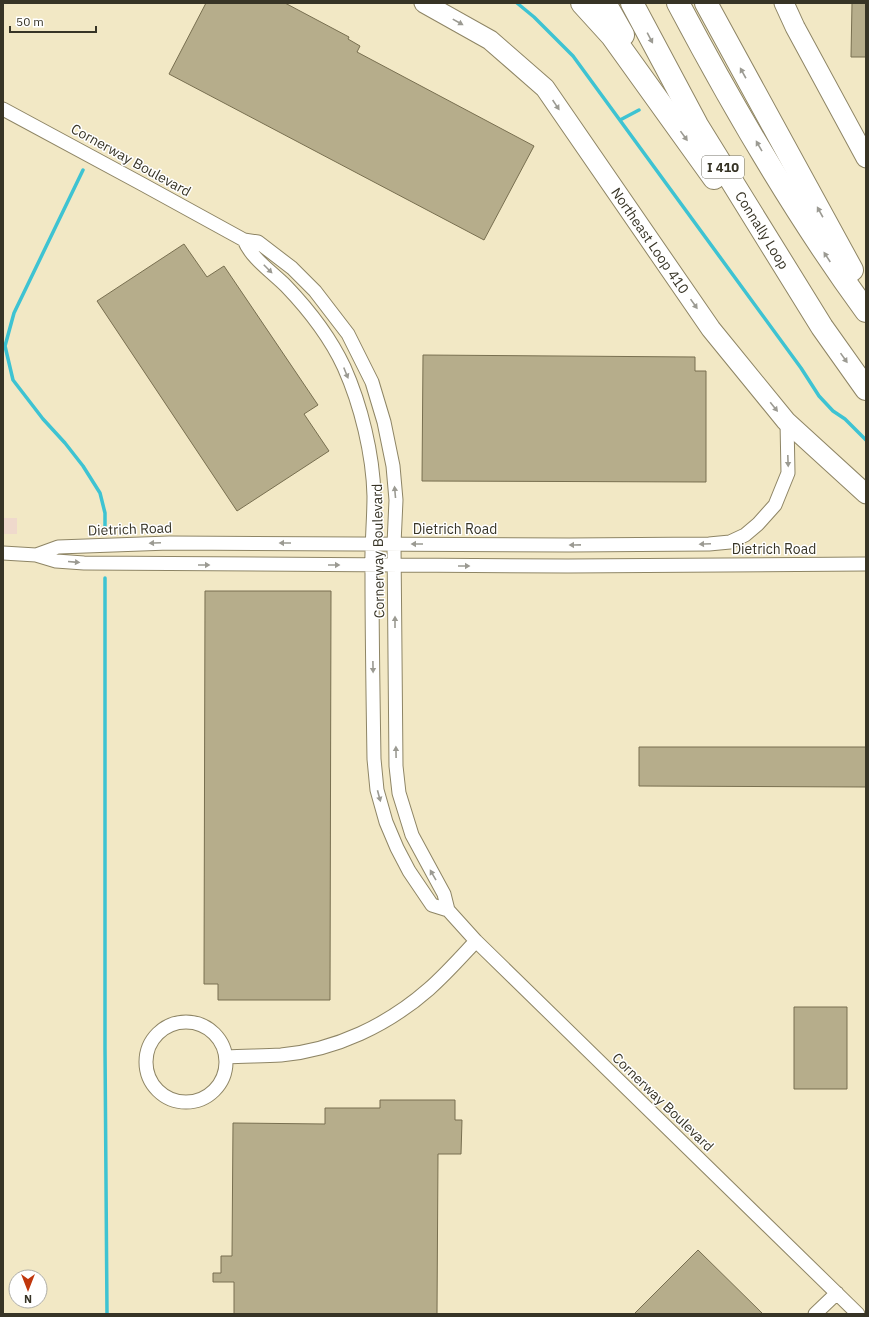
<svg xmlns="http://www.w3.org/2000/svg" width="869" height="1317" font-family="'IBM Plex Sans',sans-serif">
	<rect width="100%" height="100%" fill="#f2e8c5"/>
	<!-- industrial -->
	<path fill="#efd9cc" d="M3 518H17V534H3Z"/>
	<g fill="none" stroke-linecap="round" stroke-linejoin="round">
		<!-- stream -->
		<path stroke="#3ec3d2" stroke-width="3.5" d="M517 3 534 17 573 56 801 368 819 396 833 411 845 419 866 440
			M620 120 639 110
			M83 170 14 313 5 346 13 380 43 419 65 443 83 466 100 493 105 513V530
			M105 578V1048L107 1314"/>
	</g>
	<!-- building -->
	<path fill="#b6ad8b" stroke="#786f50" d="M206 3H285L349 37 348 39 360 46 357 52 534 146 484 240 169 74Z
		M852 3H866V57H851Z
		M184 244 207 277 224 266 318 405 304 414 329 451 237 511 97 301Z
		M423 355 695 357V371H706V482L422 481Z
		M205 591H331L330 1000H218V984H204Z
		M639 747H866V787L639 786Z
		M794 1007H847V1089H794Z
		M380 1100H455V1120H462L461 1154H438L437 1314H234V1282H213V1273H221V1256H232L233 1123 325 1124V1108H380Z
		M698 1250 763 1314H634Z"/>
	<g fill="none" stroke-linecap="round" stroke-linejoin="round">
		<!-- minor casing -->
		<g stroke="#8e8565" stroke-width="15">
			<path id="minor" d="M3 109 142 184 244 240 258 242 292 268 315 291 348 334 372 382 384 422 393 466 396 500 394 544 396 766 399 793 412 835 444 894 448 910 476 941 858 1314
				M244 240C251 258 272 272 286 286 309 310 330 337 344 367 361 405 373 454 374 496 374 522 371 548 372 574 372 636 373 697 374 759L377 790 386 822 397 848 409 871 432 905 448 910
				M3 553 36 555 56 561 84 563 568 566 866 564
				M36 555 58 547 169 543 569 545 709 544 730 542 745 535 758 524 775 505 788 473 787 422
				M146 1062a40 40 0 1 1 80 0a40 40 0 1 1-80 0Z
				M226 1057C245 1056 263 1056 281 1055 336 1050 388 1025 429 989 446 974 461 957 476 941
				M815 1314 837 1293"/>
		</g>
		<!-- secondary casing -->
		<g stroke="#8e8565" stroke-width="21">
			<g id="secondary">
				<path id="s1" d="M424 3 490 40 545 88 711 329 786 421 866 494"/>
				<path d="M784 3 795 27 866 158"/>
			</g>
		</g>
		<!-- motorway casing -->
		<g stroke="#8e8565" stroke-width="24">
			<g id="motorway">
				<path d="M582 3 612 36 714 178"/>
				<path d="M605 3 623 35"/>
				<path id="s2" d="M632 3 697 125 822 327 866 389"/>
				<path d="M678 3C734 109 795 214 866 311"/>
				<path d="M706 3 852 270"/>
			</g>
		</g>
		<!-- minor -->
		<use href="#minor" stroke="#fff" stroke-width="13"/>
		<!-- secondary -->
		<use href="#secondary" stroke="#fff" stroke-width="19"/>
		<!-- motorway -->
		<use href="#motorway" stroke="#fff" stroke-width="22"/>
	</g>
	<!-- one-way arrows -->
	<defs><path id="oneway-solid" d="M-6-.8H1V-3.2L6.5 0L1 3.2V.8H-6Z"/></defs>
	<g fill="#9b9a92">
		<use href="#oneway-solid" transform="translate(458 22) rotate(29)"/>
		<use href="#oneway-solid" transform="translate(650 38) rotate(62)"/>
		<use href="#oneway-solid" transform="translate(743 73) rotate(-119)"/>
		<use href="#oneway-solid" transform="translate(556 105) rotate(56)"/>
		<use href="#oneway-solid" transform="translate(684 136) rotate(54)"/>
		<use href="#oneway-solid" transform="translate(759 146) rotate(-120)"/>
		<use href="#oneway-solid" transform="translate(820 212) rotate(-119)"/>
		<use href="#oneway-solid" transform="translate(827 257) rotate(-123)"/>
		<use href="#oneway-solid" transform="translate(268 269) rotate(45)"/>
		<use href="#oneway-solid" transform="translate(694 304) rotate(55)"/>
		<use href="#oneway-solid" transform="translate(844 358) rotate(55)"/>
		<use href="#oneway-solid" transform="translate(346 373) rotate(68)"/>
		<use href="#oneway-solid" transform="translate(774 407) rotate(51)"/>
		<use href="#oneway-solid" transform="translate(788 461) rotate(88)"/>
		<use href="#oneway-solid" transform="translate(395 492) rotate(-95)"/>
		<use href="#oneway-solid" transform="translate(155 543) rotate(178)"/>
		<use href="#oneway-solid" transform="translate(285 543) rotate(-180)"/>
		<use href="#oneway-solid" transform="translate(417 544) rotate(-180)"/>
		<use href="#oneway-solid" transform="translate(705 544) rotate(178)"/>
		<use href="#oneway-solid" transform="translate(575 545) rotate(179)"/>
		<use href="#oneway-solid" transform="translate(74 562) rotate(5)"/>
		<use href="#oneway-solid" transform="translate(204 565)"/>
		<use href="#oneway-solid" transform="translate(334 565)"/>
		<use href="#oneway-solid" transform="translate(464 566)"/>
		<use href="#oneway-solid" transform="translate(395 622) rotate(-90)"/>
		<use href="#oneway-solid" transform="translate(373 667) rotate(89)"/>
		<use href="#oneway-solid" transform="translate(396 752) rotate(-91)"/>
		<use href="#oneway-solid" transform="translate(379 796) rotate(75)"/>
		<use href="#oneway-solid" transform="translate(433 875) rotate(-120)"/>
	</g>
	<g text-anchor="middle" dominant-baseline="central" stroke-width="3" stroke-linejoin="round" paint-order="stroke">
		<!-- shield labels -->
		<rect fill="#fff" stroke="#737167" stroke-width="1" x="702" y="156" width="42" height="22" rx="3"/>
		<g font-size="13" font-weight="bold" fill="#373426">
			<text x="723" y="167">I 410</text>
		</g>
		<!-- street labels -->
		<g font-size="14" fill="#373426" stroke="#fff">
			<text transform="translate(131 160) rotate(29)">Cornerway Boulevard</text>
			<text stroke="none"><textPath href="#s2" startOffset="262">Connally Loop</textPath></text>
			<text stroke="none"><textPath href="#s1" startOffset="334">Northeast Loop 410</textPath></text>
			<text transform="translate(130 529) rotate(-2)">Dietrich Road</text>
			<text x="455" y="529">Dietrich Road</text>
			<text x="774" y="549">Dietrich Road</text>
			<text transform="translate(378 551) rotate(-91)">Cornerway Boulevard</text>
			<text transform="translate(663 1102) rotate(44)">Cornerway Boulevard</text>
		</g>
	</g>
	<!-- border -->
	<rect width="869" height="1317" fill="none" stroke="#373426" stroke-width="8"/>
	<!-- north arrow -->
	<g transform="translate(28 1289) rotate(180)"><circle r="19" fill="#ffffff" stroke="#afaea8"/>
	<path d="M0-3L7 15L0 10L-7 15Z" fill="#c0370d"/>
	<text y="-6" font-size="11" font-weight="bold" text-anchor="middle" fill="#373426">N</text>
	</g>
	<!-- scale -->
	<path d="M10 26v6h86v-6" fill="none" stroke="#373426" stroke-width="2"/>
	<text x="16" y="26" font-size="12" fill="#373426" stroke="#ffffff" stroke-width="3" paint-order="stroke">50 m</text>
</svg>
